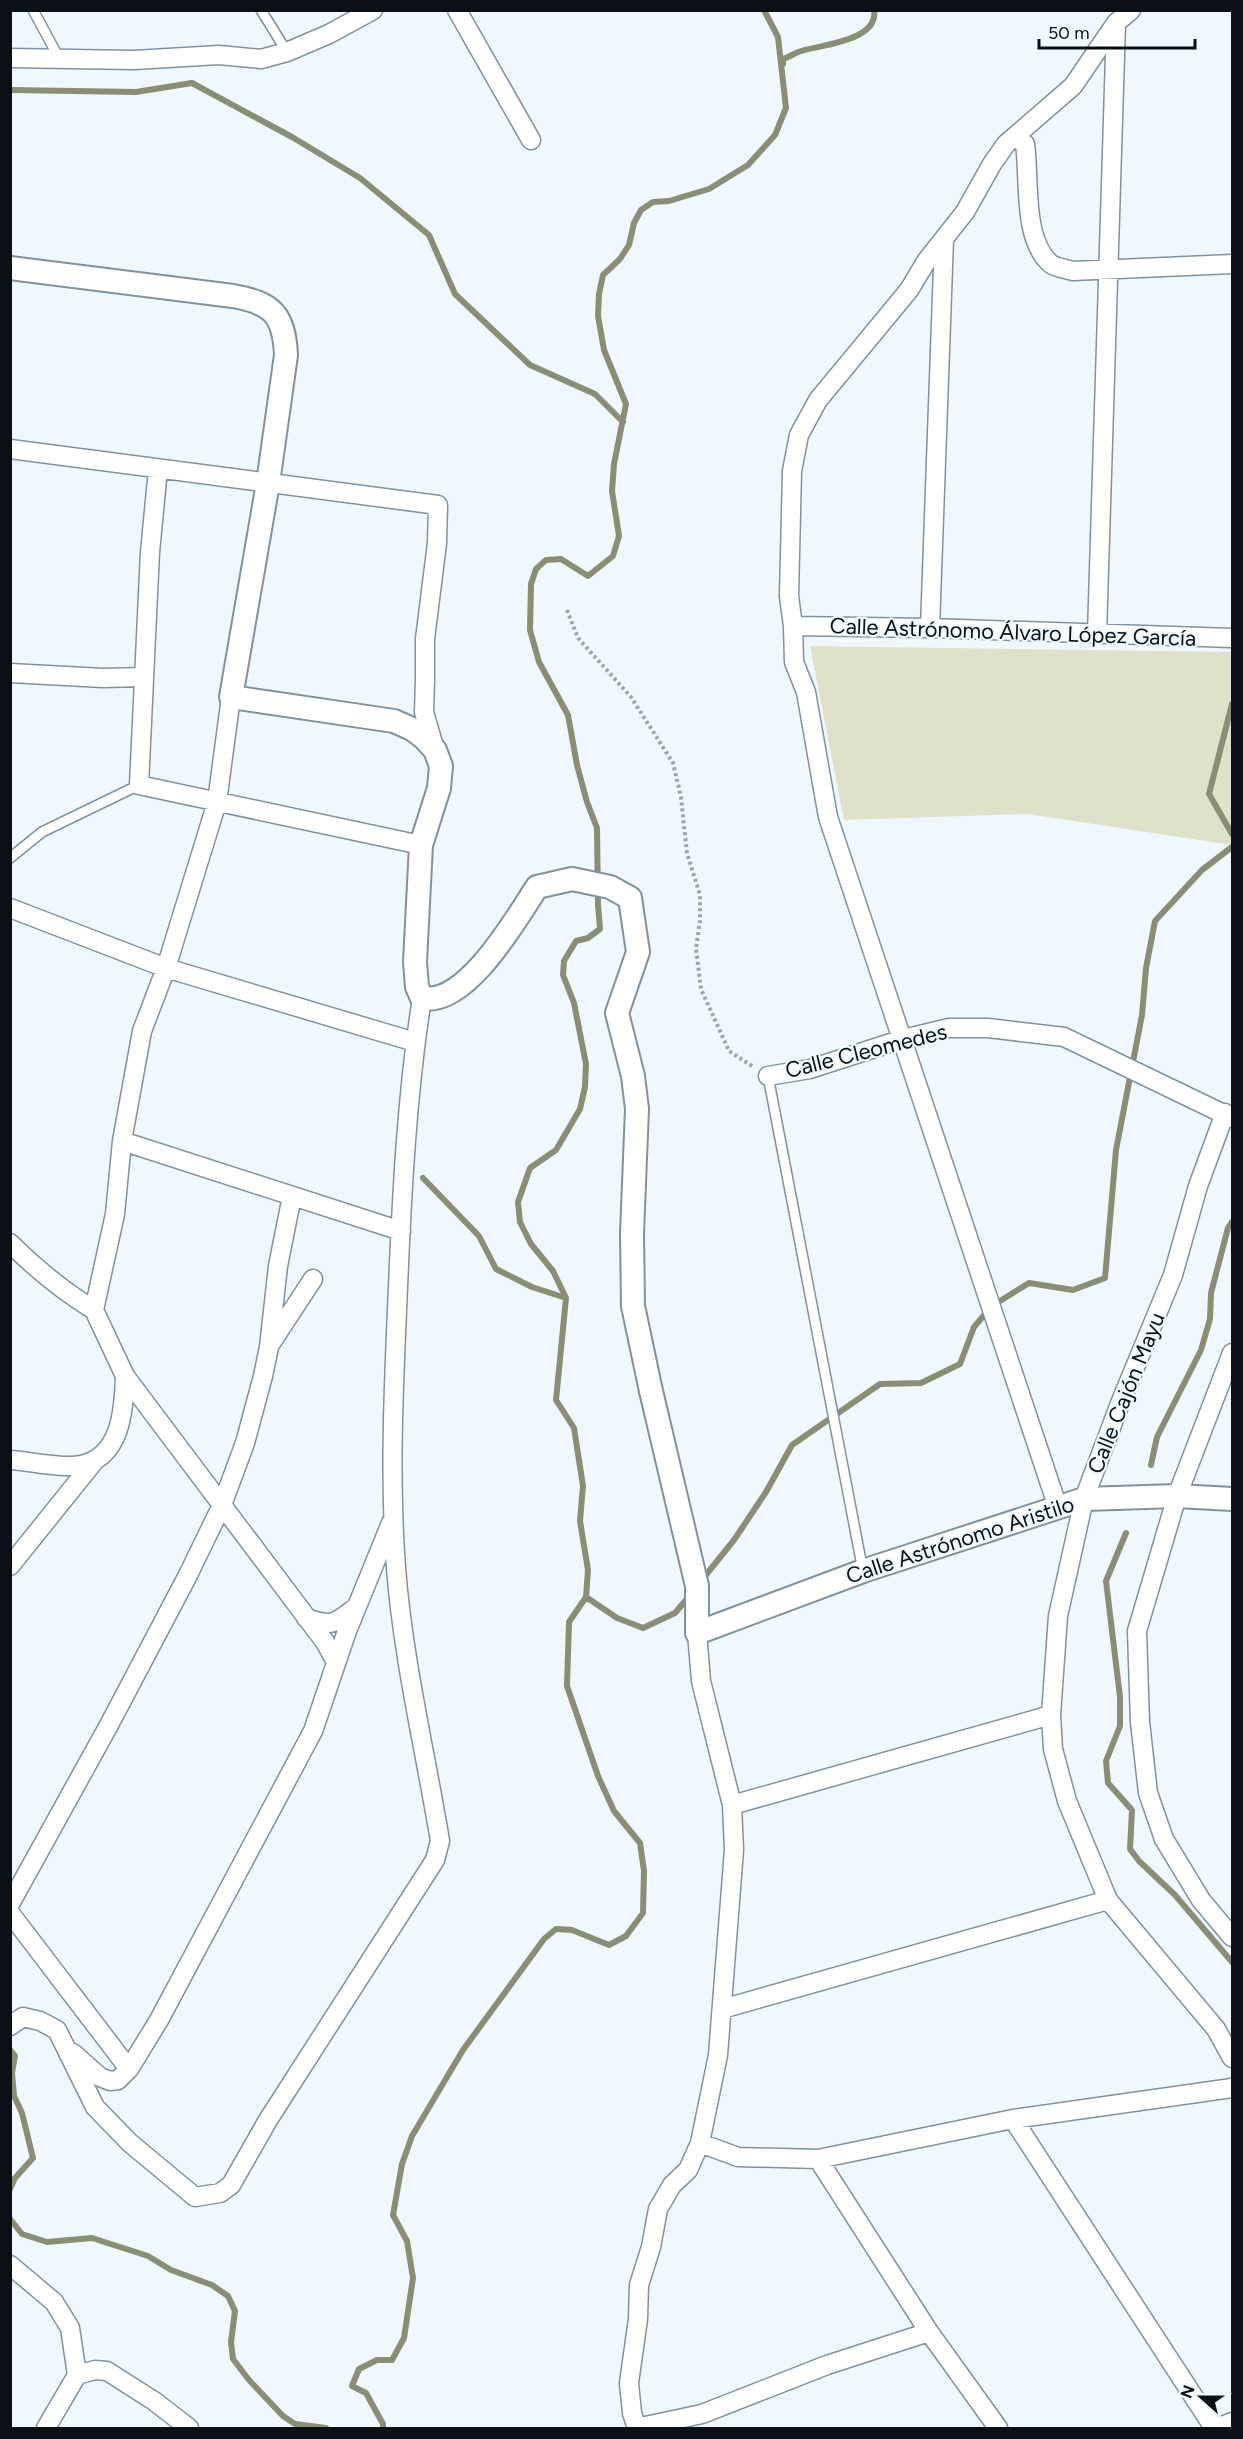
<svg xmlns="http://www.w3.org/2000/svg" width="1243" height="2439" font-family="Figtree,sans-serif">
	<rect width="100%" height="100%" fill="#f0f8fe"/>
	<!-- green -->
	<path fill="#dfe1cb" d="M810 646 1232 652V845L1028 814 844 820Z"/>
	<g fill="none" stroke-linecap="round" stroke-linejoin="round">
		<!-- stream -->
		<path stroke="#8a8e76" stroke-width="6" d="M783 64V59C789 57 795 53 801 51 820 45 879 41 874 10
			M10 90 136 92 192 83 292 137 360 178 429 235 455 294 530 365 595 394 623 422
			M1232 704 1209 794 1232 834
			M423 1178 479 1236 496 1269 532 1287 566 1298
			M1151 1465 1157 1437 1201 1350 1210 1319 1211 1293 1228 1228 1232 1222
			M1126 1533 1106 1581 1120 1697V1726L1106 1761 1108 1783 1132 1810 1130 1849 1139 1861 1175 1895 1232 1962
			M701 1581 734 1540 766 1492 792 1445 880 1384 921 1383 960 1364 974 1327 992 1306 1029 1283 1073 1290 1105 1278 1116 1150 1142 1015 1146 968 1155 921 1202 870 1232 847
			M586 1597 617 1618 643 1628 675 1613 691 1594
			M10 2050 15 2056 12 2073 14 2096 22 2113 33 2158 15 2178 10 2189
			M10 2219 22 2234 47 2242 92 2238 148 2256 171 2270 212 2285 228 2296 235 2311 231 2342 233 2359 249 2380 283 2416 295 2424 326 2428
			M383 2428V2424L366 2393 352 2386 359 2369 377 2360H392L404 2338 413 2278 407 2241 393 2215 402 2164 412 2136 463 2050 544 1939 556 1929 572 1930 609 1945 626 1936 643 1913 644 1871 640 1843 614 1811 598 1776 567 1686 569 1622 586 1597 588 1570 580 1521 583 1486 574 1428 556 1400 566 1298 553 1271 531 1244 520 1222 518 1202 530 1168 556 1150 580 1109 585 1087 586 1064 574 1003 563 975 564 961 576 941 588 938 600 929 598 905 597 828 587 802 577 765 568 715 539 662 530 630 531 584 536 569 546 560 561 559 588 576 613 556 619 536 612 491 614 464 626 404 604 350 598 316 599 294 603 275 620 259 629 245 634 223 641 210 653 202 669 201 709 189 748 165 775 135 786 108 778 37 764 10"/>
		<!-- service casing -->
		<g stroke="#80929f" stroke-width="12">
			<path id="service" d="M33 10 59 58
				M261 10 287 52
				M10 858 42 832 139 785
				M768 1076 863 1571"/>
		</g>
		<!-- minor casing -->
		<g stroke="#80929f" stroke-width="21">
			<path id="minor" d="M457 10 531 140
				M10 58 134 60 219 55 261 59 287 52 329 34 373 10
				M1015 137 1025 144C1030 178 1022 240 1051 264 1057 268 1067 269 1073 271L1232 264
				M10 449 438 505 437 543 425 639V679L424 712 435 750
				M158 469 150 552 139 785 421 845
				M793 626 930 628 1232 638
				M930 628 944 239
				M1097 634 1116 23
				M10 673 103 678 144 677
				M231 697 217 802 166 968 142 1031 122 1141 115 1214 94 1310 125 1376 325 1642 336 1662
				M10 908 166 968 415 1042
				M768 1076 810 1069 903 1039 949 1028H988L1064 1037 1232 1118
				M1225 1113 1198 1186 1173 1275 1121 1401 1084 1499 1058 1616 1051 1715 1053 1749 1067 1801 1108 1900 1216 2029 1232 2058
				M122 1141 401 1231
				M10 1243C36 1269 63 1291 94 1310
				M271 1343 313 1279
				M1232 1353 1177 1496 1137 1631 1140 1722 1148 1793 1164 1839 1201 1900 1232 1937
				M10 1460C28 1461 66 1469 81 1465 121 1457 124 1410 125 1376
				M1058 1508 828 817 806 692 794 662 793 626 789 596 792 471 799 435 818 400 909 290 927 260 965 212 992 164 1006 144 1073 86 1116 23 1131 10
				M10 1566 96 1459
				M306 1618C333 1627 334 1624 355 1608
				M697 1633 701 1681 732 1805 734 1850 718 2055 700 2143 738 2157 818 2159 1013 2119 1232 2088
				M732 1805 1051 1715
				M10 1904 109 1725 187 1577 222 1505 245 1443 263 1376 269 1347 278 1266 292 1196
				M10 1913 129 2069
				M722 2009 1108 1900
				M10 2026 23 2017 40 2021 57 2030 95 2107 130 2143 195 2197 220 2193 231 2185 268 2120 435 1860 440 1841C425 1750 403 1659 396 1568 389 1474 394 1380 398 1287 402 1191 407 1093 422 998
				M73 2053 100 2077 110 2081 118 2080 129 2069 159 2020 313 1731 347 1631 391 1523
				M1013 2119 1214 2428
				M818 2159 929 2332 998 2428
				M10 2265 54 2302 70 2328 77 2375 46 2428
				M77 2375 95 2370 107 2371 154 2401 189 2428
				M636 2428 702 2414 827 2365 929 2332
				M637 2428 632 2413 629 2383 638 2319 639 2285 651 2247 658 2209 672 2185 688 2170 700 2143
				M1217 2428 1232 2422"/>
		</g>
		<!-- tertiary casing -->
		<g stroke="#80929f" stroke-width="26">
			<path id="tertiary" d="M10 268 233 296C272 303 284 314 286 355L268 483 231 697 394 721 412 729 423 737 435 750 441 766 439 788 421 845 415 962 417 987 422 998C466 1007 516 919 537 887L572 879 610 887 630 898 638 952 617 1013 633 1076 637 1109 632 1233 633 1306 651 1391 697 1586V1633L863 1571 1084 1499 1177 1496 1232 1499"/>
		</g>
		<!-- path -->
		<path stroke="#9da5aa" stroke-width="4" stroke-dasharray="3 3" stroke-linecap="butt" d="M567 610 578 638 631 697 673 763 681 797 687 853 700 895V921L696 949 701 989 729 1051 752 1066"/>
		<!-- service -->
		<use href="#service" stroke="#fff" stroke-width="9"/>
		<!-- minor -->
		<use href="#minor" stroke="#fff" stroke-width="18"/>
		<!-- tertiary -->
		<use href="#tertiary" stroke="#fff" stroke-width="22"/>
	</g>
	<g text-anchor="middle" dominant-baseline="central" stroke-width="4.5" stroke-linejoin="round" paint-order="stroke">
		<!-- street labels -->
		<g font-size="22" fill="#0a1015" stroke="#f0f8fe">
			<text transform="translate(1013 632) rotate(2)">Calle Astrónomo Álvaro López García</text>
			<text transform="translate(866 1051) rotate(-14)">Calle Cleomedes</text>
			<text transform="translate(1126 1393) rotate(-68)">Calle Cajón Mayu</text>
			<text transform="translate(960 1540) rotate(-18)">Calle Astrónomo Aristilo</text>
		</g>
	</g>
	<!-- border -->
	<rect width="1243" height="2439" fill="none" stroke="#0a1015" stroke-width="24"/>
	<!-- north arrow -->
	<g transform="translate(1201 2397) rotate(291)" stroke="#f0f8fe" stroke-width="4.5" paint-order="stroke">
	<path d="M0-4.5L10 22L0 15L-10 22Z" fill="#0a1015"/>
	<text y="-9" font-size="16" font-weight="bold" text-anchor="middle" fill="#0a1015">N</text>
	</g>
	<!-- scale -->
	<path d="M1039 39v9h156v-9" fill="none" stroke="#0a1015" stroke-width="3"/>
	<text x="1048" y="39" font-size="18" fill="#0a1015" stroke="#f0f8fe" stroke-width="4.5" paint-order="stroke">50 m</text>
</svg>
